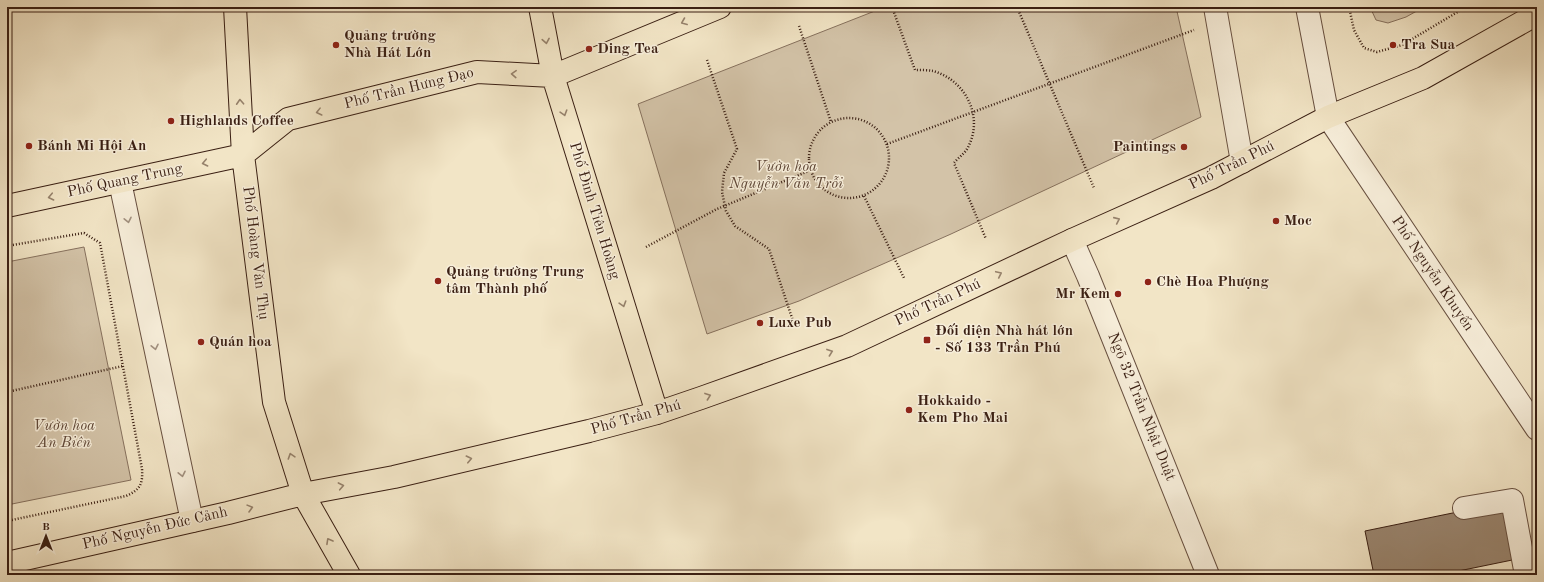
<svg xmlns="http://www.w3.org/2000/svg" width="1544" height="582" font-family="'Old Standard TT',serif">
	<rect width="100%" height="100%" fill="#f2e5c6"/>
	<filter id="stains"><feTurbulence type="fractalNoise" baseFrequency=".005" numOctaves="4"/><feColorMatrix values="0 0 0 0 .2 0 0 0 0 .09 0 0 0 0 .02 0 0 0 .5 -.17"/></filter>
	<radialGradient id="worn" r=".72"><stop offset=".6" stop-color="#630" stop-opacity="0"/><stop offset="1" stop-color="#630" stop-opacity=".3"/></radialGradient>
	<!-- green -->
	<path fill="#d3c3a8" stroke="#86715e" d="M885 7H1176L1201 117 951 234 799 301 707 334 638 104Z
		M1370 7H1424L1406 17 1388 23 1376 20Z
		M84 247 131 480 7 505V262Z"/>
	<!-- building -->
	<path fill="#9a8670" stroke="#3a1f13" d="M1511 501 1522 558 1439 575H1374L1365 531Z
		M1537 540V566H1534L1530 542Z"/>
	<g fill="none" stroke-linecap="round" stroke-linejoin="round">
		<!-- minor casing -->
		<g stroke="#685040" stroke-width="24">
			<path id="minor" d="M1215 7 1242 162
				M1307 7 1328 117 1537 429
				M120 182 192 521
				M1072 240 1088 276 1208 575
				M1464 508 1512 500 1526 575"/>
		</g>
		<!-- major casing -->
		<g stroke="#3a1f13" stroke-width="24">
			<path id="major" d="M235 7 243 155 274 402 303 494 349 575
				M540 7 553 76 657 413
				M7 206 243 155 288 119 477 72 553 76 720 7
				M7 563 228 513 303 494 394 477 589 431 657 413 701 398 847 346 1072 240 1211 178 1328 117 1423 78 1537 14"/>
		</g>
		<!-- path -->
		<path stroke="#3a1f13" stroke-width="2.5" stroke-dasharray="1 2" stroke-linecap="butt" d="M892 7 915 70C921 70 928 70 933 71 966 80 985 118 967 149 964 154 958 158 954 163L986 239
			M1017 7 1094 188
			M1349 7 1354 30 1364 48 1377 52 1402 45 1466 7
			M799 26 831 122
			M707 60 737 149 724 173 722 192 726 211 735 226 769 249 795 327
			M809 158a40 40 0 1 1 80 0a40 40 0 1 1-80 0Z
			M887 144 1194 30
			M864 196 904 278
			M7 246 84 233 100 243 142 469C143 484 140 490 126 496L7 521
			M646 247 717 209 811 170
			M7 392 123 366"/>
		<!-- minor -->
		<use href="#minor" stroke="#f7eeda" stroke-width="22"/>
		<!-- major -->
		<use href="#major" stroke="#f2e5c6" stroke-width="22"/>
	</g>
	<!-- one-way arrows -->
	<defs><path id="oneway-chevron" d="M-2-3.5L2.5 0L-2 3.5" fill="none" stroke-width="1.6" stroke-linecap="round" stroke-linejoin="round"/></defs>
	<g stroke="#96826c">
		<use href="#oneway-chevron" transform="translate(684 22) rotate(158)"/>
		<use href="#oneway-chevron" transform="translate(546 41) rotate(80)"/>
		<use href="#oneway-chevron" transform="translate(514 74) rotate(-177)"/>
		<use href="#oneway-chevron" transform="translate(240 102) rotate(-93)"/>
		<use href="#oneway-chevron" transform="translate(319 112) rotate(166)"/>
		<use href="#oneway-chevron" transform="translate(564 113) rotate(73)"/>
		<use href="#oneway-chevron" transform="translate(205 163) rotate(168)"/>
		<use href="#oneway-chevron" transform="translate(51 197) rotate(168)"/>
		<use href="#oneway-chevron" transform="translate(1117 220) rotate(-24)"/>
		<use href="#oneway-chevron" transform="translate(999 274) rotate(-25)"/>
		<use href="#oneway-chevron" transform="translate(623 304) rotate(73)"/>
		<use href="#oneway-chevron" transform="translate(830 352) rotate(-20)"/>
		<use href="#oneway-chevron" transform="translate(708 396) rotate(-20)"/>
		<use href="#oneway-chevron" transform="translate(291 456) rotate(-108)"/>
		<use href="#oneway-chevron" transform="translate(469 459) rotate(-13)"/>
		<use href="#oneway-chevron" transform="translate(341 486) rotate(-11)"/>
		<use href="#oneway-chevron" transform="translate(250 508) rotate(-15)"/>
		<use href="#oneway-chevron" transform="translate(329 541) rotate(-119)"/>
	</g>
	<g stroke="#a29180">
		<use href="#oneway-chevron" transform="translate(128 220) rotate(78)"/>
		<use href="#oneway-chevron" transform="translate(155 347) rotate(78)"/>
		<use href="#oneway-chevron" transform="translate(182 474) rotate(78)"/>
	</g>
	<!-- markers -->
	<g fill="#8f2418" stroke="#f7eeda" stroke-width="1.5">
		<circle cx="336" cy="45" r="4"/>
		<circle cx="1393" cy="45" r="4"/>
		<circle cx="589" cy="49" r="4"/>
		<circle cx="171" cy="121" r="4"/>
		<circle cx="29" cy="146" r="4"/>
		<circle cx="1184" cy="147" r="4"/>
		<circle cx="1276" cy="221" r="4"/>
		<circle cx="438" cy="281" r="4"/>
		<circle cx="1148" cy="282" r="4"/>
		<circle cx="1118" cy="294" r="4"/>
		<circle cx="760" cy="323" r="4"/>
		<rect x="923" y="336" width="8" height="8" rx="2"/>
		<circle cx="201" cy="342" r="4"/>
		<circle cx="909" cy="410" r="4"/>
	</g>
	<g text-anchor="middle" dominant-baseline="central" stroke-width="3" stroke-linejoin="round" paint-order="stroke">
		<!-- poi labels -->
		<g font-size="15" font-weight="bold" fill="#3a1f13" stroke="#f7eeda" text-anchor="start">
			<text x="344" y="36">Quảng trường<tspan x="344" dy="17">Nhà Hát Lớn</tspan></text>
			<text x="1401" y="45">Tra Sua</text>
			<text x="597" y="49">Ding Tea</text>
			<text x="179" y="121">Highlands Coffee</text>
			<text x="37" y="146">Bánh Mi Hội An</text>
			<text x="1176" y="147" text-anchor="end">Paintings</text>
			<text x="1284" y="221">Moc</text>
			<text x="446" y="272">Quảng trường Trung<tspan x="446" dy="17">tâm Thành phố</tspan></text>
			<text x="1156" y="282">Chè Hoa Phượng</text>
			<text x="1110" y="294" text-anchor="end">Mr Kem</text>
			<text x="768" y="323">Luxe Pub</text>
			<text x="935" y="331">Đối diện Nhà hát lớn<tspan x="935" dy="17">- Số 133 Trần Phú</tspan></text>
			<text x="209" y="342">Quán hoa</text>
			<text x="917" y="401">Hokkaido -<tspan x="917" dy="17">Kem Pho Mai</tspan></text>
		</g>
		<!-- street labels -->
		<g font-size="15" fill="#3a1f13" stroke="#f7eeda">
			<text transform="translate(409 89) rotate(-14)">Phố Trần Hưng Đạo</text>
			<text transform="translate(1232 166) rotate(-26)">Phố Trần Phú</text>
			<text transform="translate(125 181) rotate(-12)">Phố Quang Trung</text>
			<text transform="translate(594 211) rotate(73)">Phố Đinh Tiên Hoàng</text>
			<text transform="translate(255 253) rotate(83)">Phố Hoàng Văn Thụ</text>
			<text transform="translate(1432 274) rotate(56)">Phố Nguyễn Khuyến</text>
			<text transform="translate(938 303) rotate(-25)">Phố Trần Phú</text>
			<text transform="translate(1141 407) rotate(68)">Ngõ 32 Trần Nhật Duật</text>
			<text transform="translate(636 418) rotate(-16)">Phố Trần Phú</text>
			<text transform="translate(155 529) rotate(-13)">Phố Nguyễn Đức Cảnh</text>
		</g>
		<!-- park labels -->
		<g font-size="15" font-style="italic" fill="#604838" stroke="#f7eeda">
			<text x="786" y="167">Vườn hoa<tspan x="786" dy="17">Nguyễn Văn Trỗi</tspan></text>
			<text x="64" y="426">Vườn hoa<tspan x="64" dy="17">An Biên</tspan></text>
		</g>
	</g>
	<!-- margin -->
	<rect width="1544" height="582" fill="none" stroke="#f2e5c6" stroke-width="24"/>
	<rect x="8" y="8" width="1528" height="566" fill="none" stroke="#3a1f13" stroke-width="2"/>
	<rect x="12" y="12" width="1520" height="558" fill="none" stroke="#3a1f13"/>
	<!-- north arrow -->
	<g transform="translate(46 536)" stroke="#f7eeda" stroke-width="3" paint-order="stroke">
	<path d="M0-3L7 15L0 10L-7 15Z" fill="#3a1f13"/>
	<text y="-6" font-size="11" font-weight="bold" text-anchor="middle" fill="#3a1f13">B</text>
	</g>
	<rect width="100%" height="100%" filter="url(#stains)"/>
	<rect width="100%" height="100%" fill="url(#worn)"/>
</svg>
